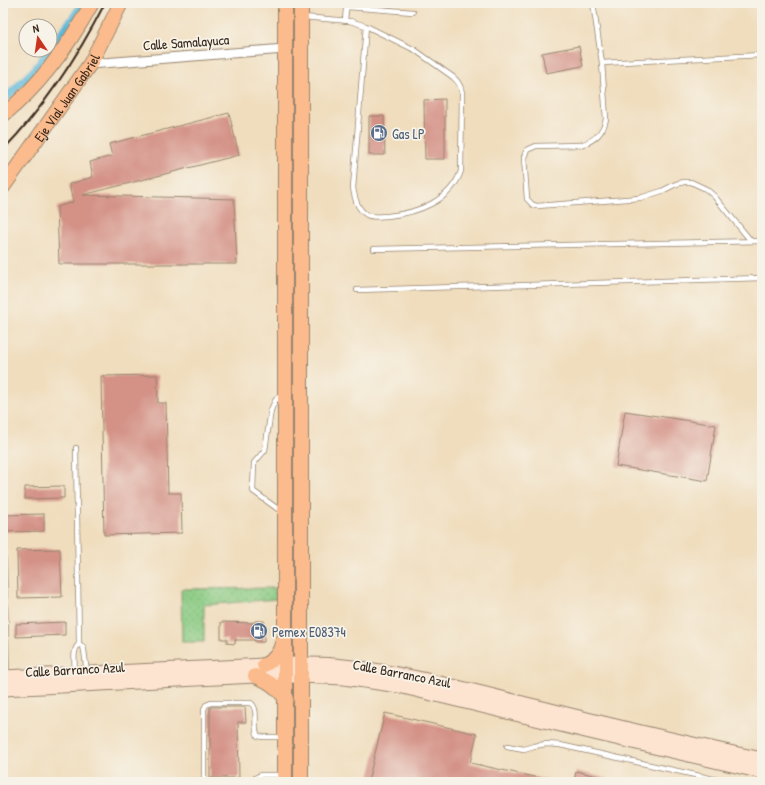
<svg xmlns="http://www.w3.org/2000/svg" width="765" height="785" font-family="'Patrick Hand',sans-serif">
	<defs>
		<pattern id="grass-dots" width="8" height="8" patternUnits="userSpaceOnUse"><rect width="8" height="8" fill="#8acb83"/><path d="M2 2h.1M6 6h.1" fill="none" stroke="#78ae71" stroke-width="1.8" stroke-linecap="round"/></pattern>
	</defs>
	<rect width="100%" height="100%" fill="#f7f3e8"/>
	<filter id="ink" filterUnits="userSpaceOnUse"><feTurbulence type="fractalNoise" baseFrequency=".025" numOctaves="2"/><feDisplacementMap in="SourceGraphic" scale="8" xChannelSelector="R" yChannelSelector="G"/><feConvolveMatrix kernelMatrix="1 2 1 2 8 2 1 2 1" color-interpolation-filters="sRGB"/></filter>
	<filter id="wash" filterUnits="userSpaceOnUse"><feTurbulence type="fractalNoise" baseFrequency=".012" numOctaves="4" result="noise"/><feDisplacementMap in="SourceGraphic" scale="16" xChannelSelector="R" yChannelSelector="G"/><feGaussianBlur stdDeviation="0.9" result="paint"/><feColorMatrix in="noise" values="0 0 0 0 0 0 0 0 0 0 0 0 0 0 0 0 0 1.4 0 .05"/><feComposite in="paint" operator="in"/></filter>
	<g filter="url(#wash)">
		<rect width="100%" height="100%" fill="#f0ddbd"/>
		<!-- grass -->
		<path fill="url(#grass-dots)" stroke="#627a50" d="M275 588 277 599 204 605V642H182L181 589Z"/>
		<g fill="none" stroke-linecap="round" stroke-linejoin="round">
			<!-- canal -->
			<path stroke="#5ab7d8" stroke-width="8" d="M50 49 80 8 82 3
				M3 101 36 68 49 50"/>
		</g>
		<g id="blocks">
			<!-- building -->
			<path fill="#d49287" d="M579 46 583 66 546 73 542 53Z
				M445 99V159H425L424 100Z
				M229 113 239 155 83 195 234 199 237 264H59L57 207 73 202 69 184 93 177 90 162 112 156 109 144Z
				M369 116H384L385 155H369Z
				M157 375 158 403H166L168 493H181L182 533 104 535 101 376Z
				M625 411 716 425 707 481 616 466Z
				M64 486V498L25 499V487Z
				M44 514V531L3 532V515Z
				M60 549 62 597 18 598 17 550Z
				M255 621H264V642H255V640H235V644L227 643V639H221V622L255 623Z
				M65 622V635L16 637V624Z
				M210 707H245L246 722H238L239 778H210Z
				M385 713 477 734 470 763 548 780V782H368Z
				M576 771 613 780V782H574Z"/>
		</g>
	</g>
	<g filter="url(#ink)">
		<use href="#blocks" fill-opacity="0" stroke="#96846e" stroke-width="1"/>
		<g fill="none" stroke-linecap="round" stroke-linejoin="round">
			<!-- service casing -->
			<g stroke="#96846e" stroke-width="6">
				<path id="service" d="M593 3 602 63 606 119C603 133 595 141 580 145L536 146 527 150 524 157 527 199 533 205 537 206 640 198 662 191 676 184 684 182H691L706 189 714 196 751 241
					M302 17 350 21 366 26 415 50 453 77C459 82 461 86 462 93L461 171C451 201 417 213 388 216 382 216 373 218 367 215 357 209 355 199 353 188L366 26
					M345 21 346 9 348 7 413 12
					M602 63 762 55
					M374 249 762 241
					M357 290 762 278
					M281 394 275 401 271 410 265 450 254 463 253 491 282 512
					M4 559 7 675
					M79 644 83 647 84 650 87 673
					M75 673C75 663 72 650 79 644L76 448
					M507 746 524 749 534 746 546 744 560 745 727 782
					M205 782 204 780V709L206 705 211 703H251C260 710 252 727 258 736L263 737H283
					M247 782 261 775H284"/>
			</g>
			<!-- minor casing -->
			<g stroke="#96846e" stroke-width="11">
				<path id="minor" d="M90 64 285 49"/>
			</g>
			<!-- secondary casing -->
			<g stroke="#96846e" stroke-width="15">
				<path id="secondary" d="M3 677 264 665C287 664 310 663 334 665 402 671 468 690 535 706 610 725 686 743 762 759
					M3 689 255 676H302L344 678 399 686 598 734 762 772"/>
			</g>
			<!-- primary casing -->
			<g stroke="#96846e" stroke-width="16">
				<g id="primary">
					<path d="M285 3V782"/>
					<path d="M301 3V782"/>
					<path d="M3 115C41 85 69 45 92 3"/>
					<path id="s1" d="M3 187 90 64 121 3"/>
					<path d="M264 665C276 659 280 653 283 640"/>
					<path d="M255 676C269 681 277 687 286 699"/>
				</g>
			</g>
			<!-- service -->
			<use href="#service" stroke="#fff" stroke-width="4.5"/>
			<!-- minor -->
			<use href="#minor" stroke="#fff" stroke-width="9"/>
			<!-- secondary -->
			<use href="#secondary" stroke="#fde4d1" stroke-width="13"/>
			<!-- primary -->
			<use href="#primary" stroke="#fbbb8c" stroke-width="14"/>
			<!-- rail -->
			<path stroke="#3b2a1e" stroke-width="2" d="M3 150C46 105 77 58 105 3"/>
		</g>
	</g>
	<!-- icons -->
	<defs>
		<g id="fuel-disc" transform="scale(0.9)"><circle r="9.5" fill="#5c6f8a" stroke="#f7f3e8"/><path d="M-5.5-6h7V0h2V4h1.3V-2.5L3-4.5l.8-.8L6-3V5H2.5V1h-1V6h-7ZM-4.2-4.7v3.2H.2V-4.7Z" fill="#fff"/></g>
	</defs>
	<g fill-rule="evenodd">
		<use href="#fuel-disc" x="379" y="133"/>
		<use href="#fuel-disc" x="259" y="631"/>
	</g>
	<g text-anchor="middle" dominant-baseline="central" stroke-width="3.5" stroke-linejoin="round" paint-order="stroke">
		<!-- street labels -->
		<g font-size="14" fill="#3b2a1e" stroke="#f7f3e8">
			<text transform="translate(186 42) rotate(-4)">Calle Samalayuca</text>
			<text stroke="none"><textPath href="#s1" startOffset="110">Eje Vial Juan Gabriel</textPath></text>
			<text transform="translate(75 669) rotate(-3)">Calle Barranco Azul</text>
			<text transform="translate(402 673) rotate(11)">Calle Barranco Azul</text>
		</g>
		<!-- service labels -->
		<g font-size="14" fill="#4e5e75" stroke="#f7f3e8" text-anchor="start">
			<text x="392" y="133">Gas LP</text>
			<text x="272" y="631">Pemex E08374</text>
		</g>
	</g>
	<!-- margin -->
	<rect width="765" height="785" fill="none" stroke="#f7f3e8" stroke-width="16"/>
	<!-- north arrow -->
	<g transform="translate(38 38) rotate(347)"><circle r="19" fill="#f7f3e8" stroke="#aca397"/>
	<path d="M0-3L7 15L0 10L-7 15Z" fill="#c8321e"/>
	<text y="-6" font-size="11" font-weight="bold" text-anchor="middle" fill="#3b2a1e">N</text>
	</g>
</svg>
